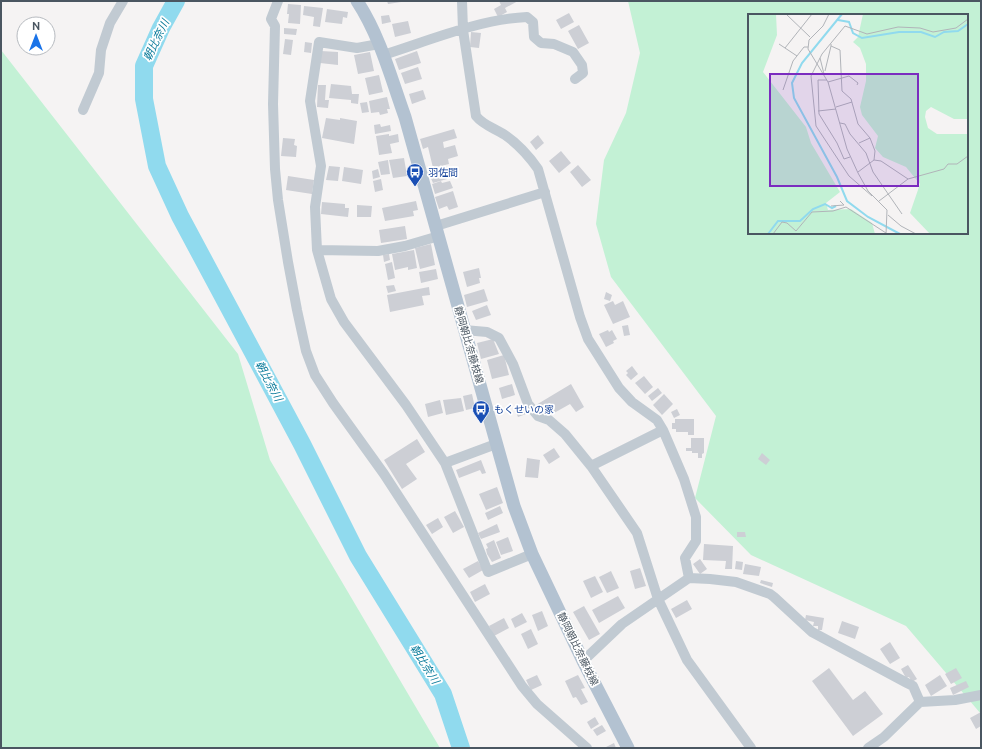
<svg xmlns="http://www.w3.org/2000/svg" width="982" height="749" font-family="Ubuntu,'Noto Sans JP',sans-serif">
	<rect width="100%" height="100%" fill="#f5f3f3"/>
	<!-- green -->
	<path fill="#c3f1d5" fill-rule="evenodd" d="M628 1H981V714L906 626 751 555 695 498 716 416 611 277 596 224 604 160 626 113 640 53ZM749 15H967V233H749Z
		M1 50 238 354 270 460 440 748H1Z"/>
	<g fill="none" stroke-linecap="round" stroke-linejoin="round">
		<!-- river -->
		<path stroke="#90daee" stroke-width="18" d="M176 1 161 28 144 66V99L157 166 180 216 302 444 358 556 443 694 461 748"/>
	</g>
	<!-- building -->
	<path fill="#cdcfd5" d="M387 1H401V2L388 4Z
		M499 1H518L505 8 507 12 498 17 494 9 501 5Z
		M288 4 301 5 300 24 288 23 289 14H287Z
		M304 6 323 8 320 27 313 26 314 17 303 15Z
		M327 9 348 12 347 18 343 17 342 24 325 22Z
		M569 13 574 22 561 29 556 20Z
		M389 15 391 22 382 24 381 16Z
		M408 21 411 33 395 37 392 24Z
		M579 25 589 43 578 49 568 31Z
		M284 28 297 29 296 35 284 34Z
		M471 32 481 33 479 48 470 47Z
		M285 39 293 40 291 55 283 54Z
		M305 42 312 43 311 53 304 52Z
		M321 51 338 52V65L320 63Z
		M417 51 421 63 399 70 395 59Z
		M370 52 374 71 358 74 354 55Z
		M418 67 422 79 405 84 401 73Z
		M379 75 383 92 369 95 365 78Z
		M331 84 351 86 352 94H359L358 104 351 103V100L329 98Z
		M318 85H326L325 100H329L328 108 317 107Z
		M423 90 426 99 412 104 409 94Z
		M387 97 390 109H387L388 113 380 115 379 112 371 113 369 101Z
		M367 102 369 112 362 113 360 103Z
		M326 118 340 120V118L357 121 354 144 322 138Z
		M380 124 381 127 390 125 391 131 375 134 374 125Z
		M454 129 457 138 443 142 444 148 455 145 458 156 448 159 449 164 433 168 428 147 423 149 420 139Z
		M389 134V136L398 134 399 142 390 144 392 153 379 155 376 136Z
		M538 135 544 143 536 150 530 142Z
		M283 138 295 139 294 145 297 146 296 157 281 156Z
		M561 151 571 163 559 173 549 161Z
		M404 158 407 176 393 178 389 160Z
		M388 160 390 174 381 175 378 162Z
		M578 165 591 180 582 187 570 172Z
		M329 166 340 167 338 181 326 180Z
		M344 167 363 170 361 184 342 181Z
		M444 168 447 179 433 183 430 176 435 175 433 172Z
		M378 169 380 177 373 179 372 171Z
		M288 176 314 180 312 194 286 190Z
		M381 179 383 190 375 192 373 181Z
		M441 181 442 183 450 181 453 188 435 194 432 184Z
		M453 191 458 207 449 210 447 206 439 209 435 197Z
		M416 201 418 210 413 211 414 216 385 221 382 208Z
		M322 202 345 204V208H349L348 217 321 214Z
		M357 205 372 206 371 217H357Z
		M405 226 407 239 381 243 379 230Z
		M431 244 435 265 420 269 415 248Z
		M414 250 417 268 408 270V267L395 270 392 254Z
		M389 254 390 260 384 262 383 255Z
		M392 262 395 278 388 280 385 264Z
		M479 268 481 278H479L480 283 467 287 463 272Z
		M436 269 438 279 421 283 419 272Z
		M394 285 396 291 388 293 386 286Z
		M429 287 430 295 422 296 424 305 390 312 387 295Z
		M484 289 488 301 467 307 464 295Z
		M606 292 612 295 610 301 604 299Z
		M613 301 615 305 623 301 630 317 613 324 604 305Z
		M487 305 491 315 476 320 472 311Z
		M628 325 630 335 624 336 622 326Z
		M608 330 609 332 612 330 617 339 613 341 614 343 606 347 599 334Z
		M493 339 499 354 481 359 477 343Z
		M504 355 509 375 492 379 487 360Z
		M632 366 638 374 631 380 626 375 628 373 626 371Z
		M644 376 653 387 645 394 635 383Z
		M512 384 515 395 502 399 499 388Z
		M571 384 584 407 576 412 570 404 554 413 552 410 546 414 543 410 540 412 536 405Z
		M658 388 662 393 652 401 648 396Z
		M472 394 475 408 466 410 463 396Z
		M664 394 673 404 662 415 653 405Z
		M461 398 464 411 446 415 443 400Z
		M440 400 443 413 428 417 425 404Z
		M523 407 526 414 518 417 515 410Z
		M677 409 680 415 674 418 671 412Z
		M675 419H694V435H688V432H676V429H672V423H675Z
		M691 438H704V453L702 454V458H698V453H692V451H686V448H691Z
		M417 439 425 452 406 464 417 479 402 489 384 460Z
		M554 448 560 457 549 464 543 455Z
		M762 453 770 460 766 465 758 459Z
		M527 458 540 460 538 478 525 477Z
		M481 460 486 473 482 474 480 470 459 478 456 470Z
		M497 487 503 503 486 510 479 494Z
		M500 506 503 513 488 520 485 513Z
		M455 511 464 527 453 533 444 517Z
		M438 518 443 527 432 534 426 525Z
		M497 524 500 532 481 539 478 533Z
		M737 532H745L746 537H737Z
		M508 537 513 551 501 555 496 542Z
		M494 540 501 558 492 562 487 554 486 549 488 548 486 544Z
		M704 544 733 546 732 569H725L726 561 703 560Z
		M700 559 707 569 700 574 693 564Z
		M478 561 483 570 469 578 463 569Z
		M736 561 743 562 742 570 735 569Z
		M745 564 761 567 759 576 743 574Z
		M640 568 646 586 635 589 630 571Z
		M611 571 619 588 607 593 599 577Z
		M595 576 603 592 591 598 583 581Z
		M761 580 773 583 772 587 760 583Z
		M485 584 490 594 475 602 470 592Z
		M618 596 625 608 599 623 592 610Z
		M687 600 692 609 676 618 671 609Z
		M584 606 600 634 589 640 573 612Z
		M542 611 548 626 538 631 532 615Z
		M522 613 527 622 515 628 511 619Z
		M806 615 824 618 822 630H818V626H813L814 622 805 620Z
		M504 618 509 628 494 636 489 626Z
		M842 621 859 627 855 639 838 633Z
		M531 629 538 644 528 649 521 634Z
		M890 642 900 658 890 664 880 649Z
		M908 665 917 679 912 682 909 677 906 678 901 669Z
		M829 668 853 700 865 691 883 714 853 736 812 681Z
		M956 668 962 678 951 684 945 674Z
		M537 675 542 685 531 690 526 680Z
		M578 675 585 688 581 689 588 702 581 705 576 697 573 698 565 681Z
		M940 675 947 686 931 696 925 685Z
		M966 681 969 687 953 695 950 688Z
		M981 712V726L976 729 970 718Z
		M595 717 599 724 591 729 587 722Z
		M602 725 606 731 597 736 593 730Z
		M614 743 616 748H604Z"/>
	<g fill="none" stroke-linecap="round" stroke-linejoin="round">
		<!-- minor -->
		<path stroke="#c1cad2" stroke-width="10" d="M278 1 271 19 275 26 273 104 275 169 278 200 288 262 297 310 306 351 315 375 333 403 384 474 522 686 537 704 587 748
			M462 1 463 30 476 116C484 126 495 128 505 135 518 144 529 156 538 169L580 317 588 339 619 388 632 402 657 420 663 430 684 479 696 517V541L685 558 689 578
			M379 44 357 48 319 42 310 101 321 166 315 207 316 229 317 250 331 299 344 322 406 405 445 463 488 572 532 554
			M383 55C428 41 480 19 527 17L533 22 534 37 541 43 554 44 573 52 582 65 583 73 575 79
			M83 110 99 73 101 50 110 23 123 1
			M436 226 545 192
			M317 250 378 251 405 246 439 236
			M464 330 487 332 499 338 513 364 528 404 538 416 549 420 565 434 591 466 637 533 658 599 687 660 751 748
			M445 463 496 444
			M591 466 663 430
			M583 661 622 624 689 578 710 579 736 582 770 594 774 597 812 632 907 683 913 686 920 702
			M868 748 884 737 920 702 955 700 981 695"/>
		<!-- major -->
		<path stroke="#b3c2d1" stroke-width="13" d="M357 1C380 36 391 78 405 117L514 506 532 554 583 661 628 748"/>
	</g>
	<!-- icons -->
	<defs>
		<g id="bus-pin" transform="scale(0.9)"><path d="M0 17L-7.5 6A9.5 9.5 0 1 1 7.5 6Z" fill="#1a4fb4" stroke="#fff"/><path d="M-5-6H5V4H4V6H2V4H-2V6H-4V4H-5ZM-3.5-4V0h7V-4ZM-3.5 1.2v1.5H-2V1.2ZM2 1.2v1.5H3.5V1.2Z" fill="#fff"/></g>
	</defs>
	<g fill-rule="evenodd">
		<use href="#bus-pin" x="415" y="172"/>
		<use href="#bus-pin" x="481" y="409"/>
	</g>
	<g text-anchor="middle" dominant-baseline="central" stroke-width="3.5" stroke-linejoin="round" paint-order="stroke">
		<!-- transit labels -->
		<g font-size="10" fill="#164399" stroke="#fff" text-anchor="start">
			<text x="428" y="172">羽佐間</text>
			<text x="494" y="409">もくせいの家</text>
		</g>
		<!-- street labels -->
		<g font-size="10" fill="#4a5661" stroke="#fff">
			<text transform="translate(469 345) rotate(74)">静岡朝比奈藤枝線</text>
			<text transform="translate(578 649) rotate(64)">静岡朝比奈藤枝線</text>
		</g>
		<!-- water labels -->
		<g font-size="11" font-style="italic" fill="#0c7c9b" stroke="#fff">
			<text transform="translate(156 40) rotate(-64)">朝比奈川</text>
			<text transform="translate(269 381) rotate(62)">朝比奈川</text>
			<text transform="translate(425 664) rotate(58)">朝比奈川</text>
		</g>
	</g>
	<!-- overview -->
	<g transform="translate(748 14)">
		<rect width="220" height="220" fill="#f5f3f3"/>
		<path d="M0 0H28L29 21 15 58 58 113 63 129 92 178 78 189 80 196 103 195 124 209 127 220H0ZM115 0H220V105H206L183 93 178 97 177 103 180 114 189 120H220V220H182L162 199 172 170 158 153 135 143 127 134 130 122 114 101 112 93 118 67V50L112 34 105 28 110 23Z" fill="#c3f1d5"/>
		<path fill="none" stroke="#90daee" stroke-width="2" d="M94 0 54 49 44 69 46 84 89 163 99 187 120 203 152 220M90 6 101 8 105 19 114 24 151 18H173L187 23 196 18 210 17 220 10M20 220 30 207H52L65 195 77 190 84 194 88 192"/>
		<path fill="none" stroke="#b1b4b9" stroke-width="1" d="M38 0 62 23M81 0 75 12 61 26 60 35 80 68 99 135 110 159 120 177 139 196 138 220M31 30 49 42M83 30V32L92 36 94 77 103 85 110 110 122 124 127 137 126 146M37 34 64 0M72 44 76 60M77 57 83 32M79 66H70L71 100 89 129 96 145 102 143M80 68 101 62 110 69 109 71M35 76 45 47 56 33H60M88 93 104 88M70 97 88 95M92 109 97 110 102 120 118 139 125 158 154 200M111 129 122 124M110 158 126 146 133 147 160 165M124 182 101 162 68 112 63 62 74 40 97 12 119 20 150 13 172 14 185 18 208 14 220 5M131 187 160 165 196 155 200 150H209L220 142M83 192 96 191 92 187M140 201 153 212 168 220M25 220 34 208 39 209 48 217 64 198 85 197 98 193 138 219"/>
		<path fill="#7b2cbf" fill-opacity="0.15" stroke="#7b2cbf" stroke-width="2" d="M22 60H170V172H22Z"/>
		<rect width="220" height="220" fill="none" stroke="#4a5661" stroke-width="2"/>
	</g>
	<!-- border -->
	<rect width="982" height="749" fill="none" stroke="#4a5661" stroke-width="4"/>
	<!-- north arrow -->
	<g transform="translate(36 36)"><circle r="19" fill="#ffffff" stroke="#b7bbc0"/>
	<path d="M0-3L7 15L0 10L-7 15Z" fill="#1a73e8"/>
	<text y="-6" font-size="11" font-weight="bold" text-anchor="middle" fill="#4a5661">N</text>
	</g>
</svg>
